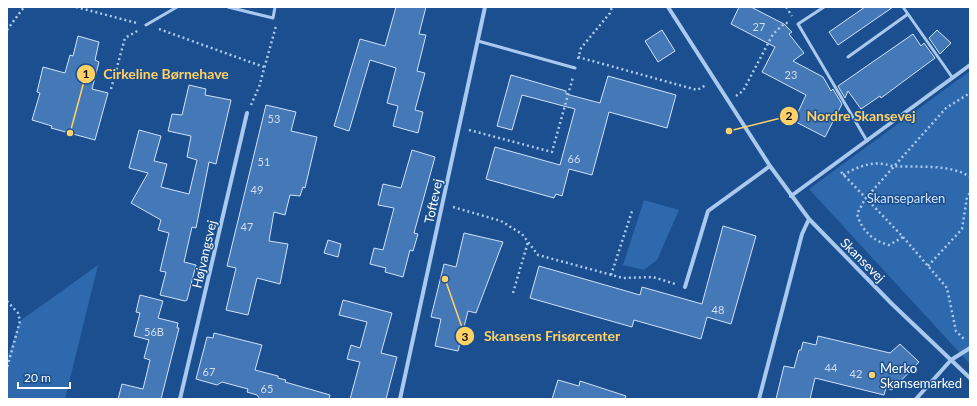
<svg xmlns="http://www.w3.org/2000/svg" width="977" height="406" font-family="Lato,sans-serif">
	<rect width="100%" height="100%" fill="#1b4f8f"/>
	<!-- green -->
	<path fill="#2e69ad" d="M970 71V364L809 189Z
		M644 200 679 210 657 260 644 270 623 265Z
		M98 265 65 399H7V358L20 321Z"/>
	<!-- building -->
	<path fill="#4478b7" stroke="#cfe3fa" d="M396 7H426L419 34 426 35 417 71 425 73 415 110 423 112 418 133 393 126 398 106 387 103 396 68 370 60 349 131 334 126 360 39 385 46Z
		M739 7H751L784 24 792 32 789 34 804 53 793 61 823 77 831 91 833 89 842 104 825 137 794 121 806 95 762 72 775 47 731 24Z
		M865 7H893L838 45 829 32Z
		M662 30 675 51 658 62 645 41Z
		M937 30 951 43 940 54 929 38Z
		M913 34 921 46 924 43 935 58 881 98 880 96 861 109 848 91 845 98 838 86Z
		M78 36 99 42 95 60 99 62 92 89 108 93 95 140 51 128 52 126 32 120 40 93 37 92 43 67 65 73 70 55 73 56Z
		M511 75 566 91V94L600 103 608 76 676 95 667 128 609 112 592 175 569 169 562 196 556 194 554 198 486 179 495 147 560 165 575 109 522 95 512 130 497 126Z
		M189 85 206 89 205 95 231 100 216 164 209 162 196 228 192 227 184 262 196 265 187 300 185 301 160 295 166 272 160 271 169 233 158 230 161 220 131 203 148 173 129 168 139 130 161 136 154 161 167 164 161 187 189 194 197 160 187 157 191 136 168 131 172 114 182 115Z
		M266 105 296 112 291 131 317 137 305 188 303 187 300 196 290 195 285 215 274 212 269 241 288 244 280 284 257 278 248 315 226 310 236 268 227 266Z
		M412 150 435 157 414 233 418 234 413 251 410 250 403 277 385 272 386 268 370 264 374 248 383 250 394 208 378 205 383 184 401 188Z
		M723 226 756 236 731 324 707 317 701 339 634 320 632 327 530 298 539 266 640 295 642 287 702 304Z
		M464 233 503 242 476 313 468 311 458 351 435 346 441 319 431 317 444 264 456 267Z
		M328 240 341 244 338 257 324 253Z
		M140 295 163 301 158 318 178 323 177 328H179L161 399H118L122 384 143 389 150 360 144 358 149 340 134 336 140 313 136 312Z
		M343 300 392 313 381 353 397 357 386 399H350L360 362 347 359 351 345 360 348 367 322 339 315Z
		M214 333 262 345 255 370 278 376V378L286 380 285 382 330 395 329 399H260L257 395 247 392 248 389 222 382 217 385 196 379 207 337 213 338Z
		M818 336 890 353 900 344 919 362 892 390 886 388 884 395 815 378 810 399H776L784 366 794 368 799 350H801L803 342 816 345Z
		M558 380 579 386 580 381 626 396 625 399H552Z"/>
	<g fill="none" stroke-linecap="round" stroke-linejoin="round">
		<!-- path -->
		<path stroke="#a9c9ee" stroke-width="2.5" stroke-dasharray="2 3" stroke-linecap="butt" d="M76 7 137 23
			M786 7 792 16
			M159 29 264 67
			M7 30 24 7
			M578 57 697 90 706 85
			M578 59 581 48 610 13 612 7
			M111 89 125 38 139 30
			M736 96 743 91 773 34 785 23H789
			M251 105 259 87 276 26
			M469 130 552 152 573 77
			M841 172 903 237 889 245C873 241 862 231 857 214L865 199 946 108 970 93
			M843 175C859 166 874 160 892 166 917 168 949 163 970 177
			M453 207 501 221 522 234 538 255 623 278 653 277 675 284
			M903 237 947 288 956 331 965 340
			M928 266 962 229 967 197 970 193
			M611 275 632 211
			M513 293 528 242
			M7 301 18 313 20 321 7 368"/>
		<!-- service -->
		<path stroke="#a9c9ee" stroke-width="3" d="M228 7 273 18 275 7
			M824 7 798 24 867 141
			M903 7 952 77
			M146 25 177 7
			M478 41 575 68
			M848 57 908 14"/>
		<!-- minor -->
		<path stroke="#a9c9ee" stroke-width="4" d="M668 7 770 166 809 219 892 304 970 378
			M791 196 970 65
			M685 287 708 211 770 166
			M180 399 247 113
			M400 399 485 7
			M759 399 802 234 809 219
			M916 399 951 360 970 348"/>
	</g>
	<!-- markers -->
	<circle fill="#ffd166" stroke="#1b4f8f" stroke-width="1.5" cx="872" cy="375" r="4"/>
	<g text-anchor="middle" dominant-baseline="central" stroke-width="3" stroke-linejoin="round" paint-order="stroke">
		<!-- number labels -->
		<g font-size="11" fill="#d0dded">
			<text x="759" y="26">27</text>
			<text x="791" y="74">23</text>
			<text x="274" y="118">53</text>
			<text x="574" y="158">66</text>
			<text x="264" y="161">51</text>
			<text x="257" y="189">49</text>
			<text x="247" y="226">47</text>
			<text x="718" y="309">48</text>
			<text x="154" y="331">56B</text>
			<text x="831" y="367">44</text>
			<text x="209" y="371">67</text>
			<text x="856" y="373">42</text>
			<text x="267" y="388">65</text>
		</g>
		<!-- park labels -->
		<g font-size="13" fill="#cfe3fa" stroke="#1b4f8f">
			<text x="906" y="198">Skanseparken</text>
		</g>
		<!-- street labels -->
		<g font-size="13" fill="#fff" stroke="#1b4f8f">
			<text transform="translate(433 201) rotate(-78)">Toftevej</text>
			<text transform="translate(204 254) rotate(-77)">Højvangsvej</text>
			<text transform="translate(863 260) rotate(45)">Skansevej</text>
		</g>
		<!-- poi labels -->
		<g font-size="13" fill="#fff" stroke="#1b4f8f" text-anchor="start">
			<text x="880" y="368">Merko<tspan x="880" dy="15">Skansemarked</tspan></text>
		</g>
	</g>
	<!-- callouts -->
	<path fill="none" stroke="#ffd166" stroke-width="1.5" d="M70 133L86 74M729 131L789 116M445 279L465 336"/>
	<g fill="#ffd166" stroke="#1b4f8f" stroke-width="1.5">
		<circle cx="70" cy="133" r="4"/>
		<circle cx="729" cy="131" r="4"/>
		<circle cx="445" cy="279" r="4"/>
		<circle cx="86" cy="74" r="10"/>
		<circle cx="789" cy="116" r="10"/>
		<circle cx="465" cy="336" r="10"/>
	</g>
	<g font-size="12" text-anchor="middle" font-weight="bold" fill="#111">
		<text x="86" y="78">1</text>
		<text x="789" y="120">2</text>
		<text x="465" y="341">3</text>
	</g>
	<g font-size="14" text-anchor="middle" font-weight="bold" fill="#ffd166" stroke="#1b4f8f" stroke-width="3" stroke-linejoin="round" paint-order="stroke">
		<text x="166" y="79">Cirkeline Børnehave</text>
		<text x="861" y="121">Nordre Skansevej</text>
		<text x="552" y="341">Skansens Frisørcenter</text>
	</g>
	<!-- border -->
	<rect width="977" height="406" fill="none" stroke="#ffffff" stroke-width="16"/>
	<!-- scale -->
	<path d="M18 382v6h52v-6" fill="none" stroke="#ffffff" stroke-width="2"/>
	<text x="24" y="382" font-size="12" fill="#ffffff" stroke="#1b4f8f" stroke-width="3" paint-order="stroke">20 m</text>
</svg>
